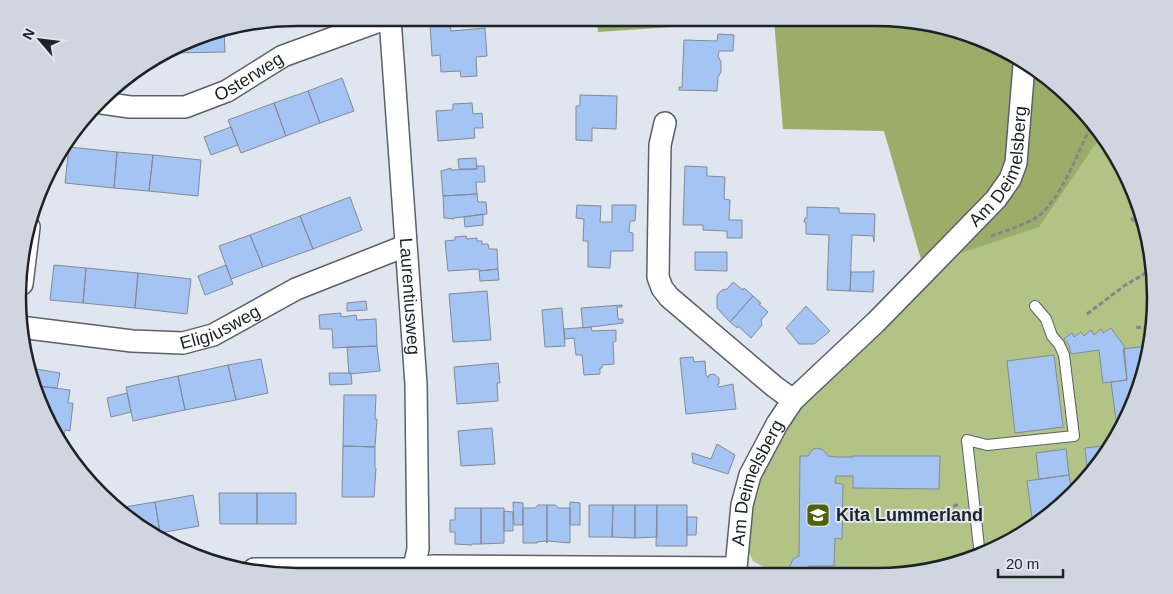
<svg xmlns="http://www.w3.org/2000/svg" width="1173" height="594" font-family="Arial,sans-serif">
	<rect width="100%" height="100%" fill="#dfe6f0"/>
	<!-- green -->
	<path fill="#b2c386" d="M1101 139 1141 207 1155 315 1127 420 1098 467 1046 519 983 555 913 574H781L767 569 753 561 746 546 749 518 760 482 778 443 800 408 928 274 1092 149Z"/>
	<!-- forest -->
	<path fill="#9bad69" d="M597 18H894L999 46 1016 59 1007 156 995 183 924 270 884 131 783 129 774 20 598 32Z
		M1026 67 1086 113 1101 139 1092 149 1039 227 961 253 954 249 998 203Z"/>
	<!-- building -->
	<path fill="#a4c5f4" stroke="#848a94" d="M450 23 451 31 485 28 487 56 476 57 477 76 461 77 460 71 441 72 440 55 432 56 430 24Z
		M253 25V29L227 33 226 29Z
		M224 30 225 52 172 53 207 32Z
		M718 34 734 35 733 51H719L718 56 721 62V72L718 77 717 91 679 90V87H682L684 40 717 41Z
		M342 78 354 111 320 123 308 91Z
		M308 91 320 123 286 136 274 103Z
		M580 95 617 96 616 129 592 128V141L576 140V106H580Z
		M274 103 286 136 241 153 228 120Z
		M472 103 473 114 482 113 483 128H474L475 138 438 141 436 111 453 110V104Z
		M231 127 238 145 211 155 204 137Z
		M69 147 117 152 114 188 65 183Z
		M117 152 153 155 149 191 114 188Z
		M153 155 201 160 198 196 149 191Z
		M476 158 477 169H459L458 159Z
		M477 166H484L485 182H476L477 194 443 196 441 171 451 168V170L477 169Z
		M685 166 707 167V176L725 177 724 199 730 200 729 220H742V238H727V231L703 230V225H683Z
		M477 194 478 202H486L487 214 454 218V219L444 218 443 196Z
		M350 197 362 230 313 249 300 216Z
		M577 205 601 206 600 222H612V205H636L635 221H630L629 232 633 233V251H611L610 268 588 267V241H583L584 219 576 218Z
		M807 207 839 208V213L875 214 874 242 873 236 852 235 850 291 827 290 829 235 806 234V222H804L805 218H807Z
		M483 214V225L465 227 464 217Z
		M300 216 313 249 263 267 250 235Z
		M250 235 263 267 231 279 219 246Z
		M466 236 467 239 477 238V241H482V244H488L489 249H497L498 269 479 271V269L448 271 445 241 455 240V237Z
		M695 252H727V271L695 270Z
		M54 265 86 268 83 303 50 300Z
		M226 265 233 284 205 295 198 276Z
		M86 268 138 273 135 308 83 303Z
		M498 269 499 280 480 281 479 271Z
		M874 270 873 292 850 291 851 272H872Z
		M138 273 191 279 187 314 135 308Z
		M733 282 743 290 744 288 753 296 730 322 717 308V295L722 290 727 289Z
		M487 291 491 340 453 342 449 294Z
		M753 296 761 303 759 304 768 312 761 320 762 325 751 338 738 326 737 328 730 322Z
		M366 301 367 310 347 311V303Z
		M622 305V307H617L618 319H623V323L583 328 581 308Z
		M806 306 830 331 814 344H799L786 328Z
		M562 308 565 346 545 347 542 310Z
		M341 313V317L356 315 357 320 376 319 377 346 333 348 332 329H320L319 315Z
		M591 327 592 331 616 330V341L613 342 614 364 602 365V368H600V374L584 375 582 355H576L574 338 565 339 564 329Z
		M1111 328 1124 346 1127 380 1103 383 1099 350 1071 354 1069 345 1064 339 1072 333 1074 337 1081 332 1084 336 1091 330 1094 335 1101 329 1103 333Z
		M377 346 380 371 349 374 347 347Z
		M1147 346 1127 420 1118 435 1111 382 1127 380 1123 349Z
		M1054 355 1063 427 1015 433 1007 361Z
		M693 357 694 362 705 361 706 375 708 378 709 375 714 374 719 378V384L717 385 719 387 733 384 736 409 686 414 680 358Z
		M261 359 268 393 236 400 228 365Z
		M498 363 500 383H497L498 401 457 404 454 367Z
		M228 365 236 400 185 410 178 376Z
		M36 369 60 373 57 388 36 386 34 381Z
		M329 373H351L352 384 330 385Z
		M178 376 185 410 133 421 126 387Z
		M38 386 70 390 68 403H73L70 431 65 430 63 442 61 441 46 420 38 392Z
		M127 393 131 412 111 417 107 398Z
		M344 395H376L375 419H377L375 447 343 446Z
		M492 428 495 464 461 466 458 431Z
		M717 444 735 455 728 474 693 463 692 453 711 459Z
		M1112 445 1098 467 1088 477 1085 448Z
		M343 446 375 447V468H376L374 497H342Z
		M816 448 823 450 828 456 836 457H853V456H940L939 489 853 488V476H836L835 483 843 484 842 539 835 538 834 566H809L804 574H795L790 566 793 559 799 556 800 456H808L812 450Z
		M1066 449 1069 475 1039 479 1036 453Z
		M1069 475 1072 493 1046 519 1033 526 1027 481Z
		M219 493H257V524H220Z
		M257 493H296V524H257Z
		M193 495 199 526 160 533 155 502Z
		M155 502 160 533 155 534 118 508Z
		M513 502 523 503V525H514Z
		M570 502 580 503V525H570Z
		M538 505H547V543L546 541 537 542V543H523V508H535Z
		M547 505H555L559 508H570V543L548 541 547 543Z
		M589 505H613L612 537H589Z
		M613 505H635V538L612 537Z
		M635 505H657V537L635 538Z
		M657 505H687V546H656Z
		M455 508H481V544H472V545L455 544V532H450V520H455Z
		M481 508H504V543L481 544Z
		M504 511 513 512V531H504Z
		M687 517H697L696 535H687Z"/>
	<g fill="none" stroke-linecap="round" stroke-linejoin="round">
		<!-- lane casing -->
		<g stroke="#5b616a" stroke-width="12">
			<path id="lane" d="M980 556 967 440 987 445 1074 436 1064 355 1059 344 1052 336 1046 319 1035 306"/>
		</g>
		<!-- street casing -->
		<g stroke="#5b616a" stroke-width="24">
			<g id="street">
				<path id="s1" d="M390 18 416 384 418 549 412 576"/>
				<path id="s2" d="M102 103 130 107H185L227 91 283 56 388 18"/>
				<path d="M665 123 660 145 658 277 662 288 669 297 775 387 793 400"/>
				<path d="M22 284 29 227"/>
				<path id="s3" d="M20 327 132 341 183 343 213 335 296 289 405 246"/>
				<path id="s4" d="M254 569H413L433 566 736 568 742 505 750 475 777 424 793 400 876 322 926 271 996 199 1010 179 1016 163 1024 65"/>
			</g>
		</g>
		<!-- path -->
		<path stroke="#82878e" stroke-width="3" stroke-dasharray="5 2.5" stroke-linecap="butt" d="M1131 218 1141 229 1147 271
			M991 236C1005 231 1021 226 1034 219 1061 202 1078 151 1092 124
			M1087 314 1124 286 1149 271
			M1136 327 1151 329
			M939 511 960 504"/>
		<!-- lane -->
		<use href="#lane" stroke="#fff" stroke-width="10"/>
		<!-- street -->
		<use href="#street" stroke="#fff" stroke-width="21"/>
	</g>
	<!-- icons -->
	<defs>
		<g id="school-square" transform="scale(1.25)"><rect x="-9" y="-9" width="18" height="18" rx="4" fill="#506106" stroke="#dfe6f0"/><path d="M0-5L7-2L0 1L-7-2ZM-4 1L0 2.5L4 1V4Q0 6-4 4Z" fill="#fff"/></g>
	</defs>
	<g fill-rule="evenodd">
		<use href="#school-square" x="818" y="515"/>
	</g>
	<g text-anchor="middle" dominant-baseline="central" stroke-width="4" stroke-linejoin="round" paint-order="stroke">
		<!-- street labels -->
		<g font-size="18" fill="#1e2125" stroke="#dfe6f0">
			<text stroke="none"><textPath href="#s2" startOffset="154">Osterweg</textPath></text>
			<text stroke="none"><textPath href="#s4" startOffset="981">Am Deimelsberg</textPath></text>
			<text stroke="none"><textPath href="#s1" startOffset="279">Laurentiusweg</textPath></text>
			<text stroke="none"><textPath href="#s3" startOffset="204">Eligiusweg</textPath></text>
			<text stroke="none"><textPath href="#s4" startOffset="571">Am Deimelsberg</textPath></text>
		</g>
		<!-- poi labels -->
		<g font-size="18" font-weight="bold" fill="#1e2125" stroke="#dfe6f0" text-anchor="start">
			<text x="836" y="515">Kita Lummerland</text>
		</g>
	</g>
	<!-- crop -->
	<path d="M0 0H1173V594H0ZM297 26H876A271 271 0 0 1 1147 297V297A271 271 0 0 1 876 568H297A271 271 0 0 1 26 297V297A271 271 0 0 1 297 26Z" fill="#d0d6e0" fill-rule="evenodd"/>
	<path fill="none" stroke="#1e2125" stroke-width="2.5" d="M297 26H876A271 271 0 0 1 1147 297V297A271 271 0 0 1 876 568H297A271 271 0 0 1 26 297V297A271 271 0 0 1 297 26Z"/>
	<!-- north arrow -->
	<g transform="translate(40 40) rotate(298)" stroke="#dfe6f0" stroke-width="4" paint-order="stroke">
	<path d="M0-4L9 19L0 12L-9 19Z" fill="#1e2125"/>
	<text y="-8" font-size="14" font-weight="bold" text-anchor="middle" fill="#1e2125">N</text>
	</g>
	<!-- scale -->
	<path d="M998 569v8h65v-8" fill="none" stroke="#1e2125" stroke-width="2.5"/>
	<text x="1006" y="569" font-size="15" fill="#1e2125" stroke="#dfe6f0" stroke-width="4" paint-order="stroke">20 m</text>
</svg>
